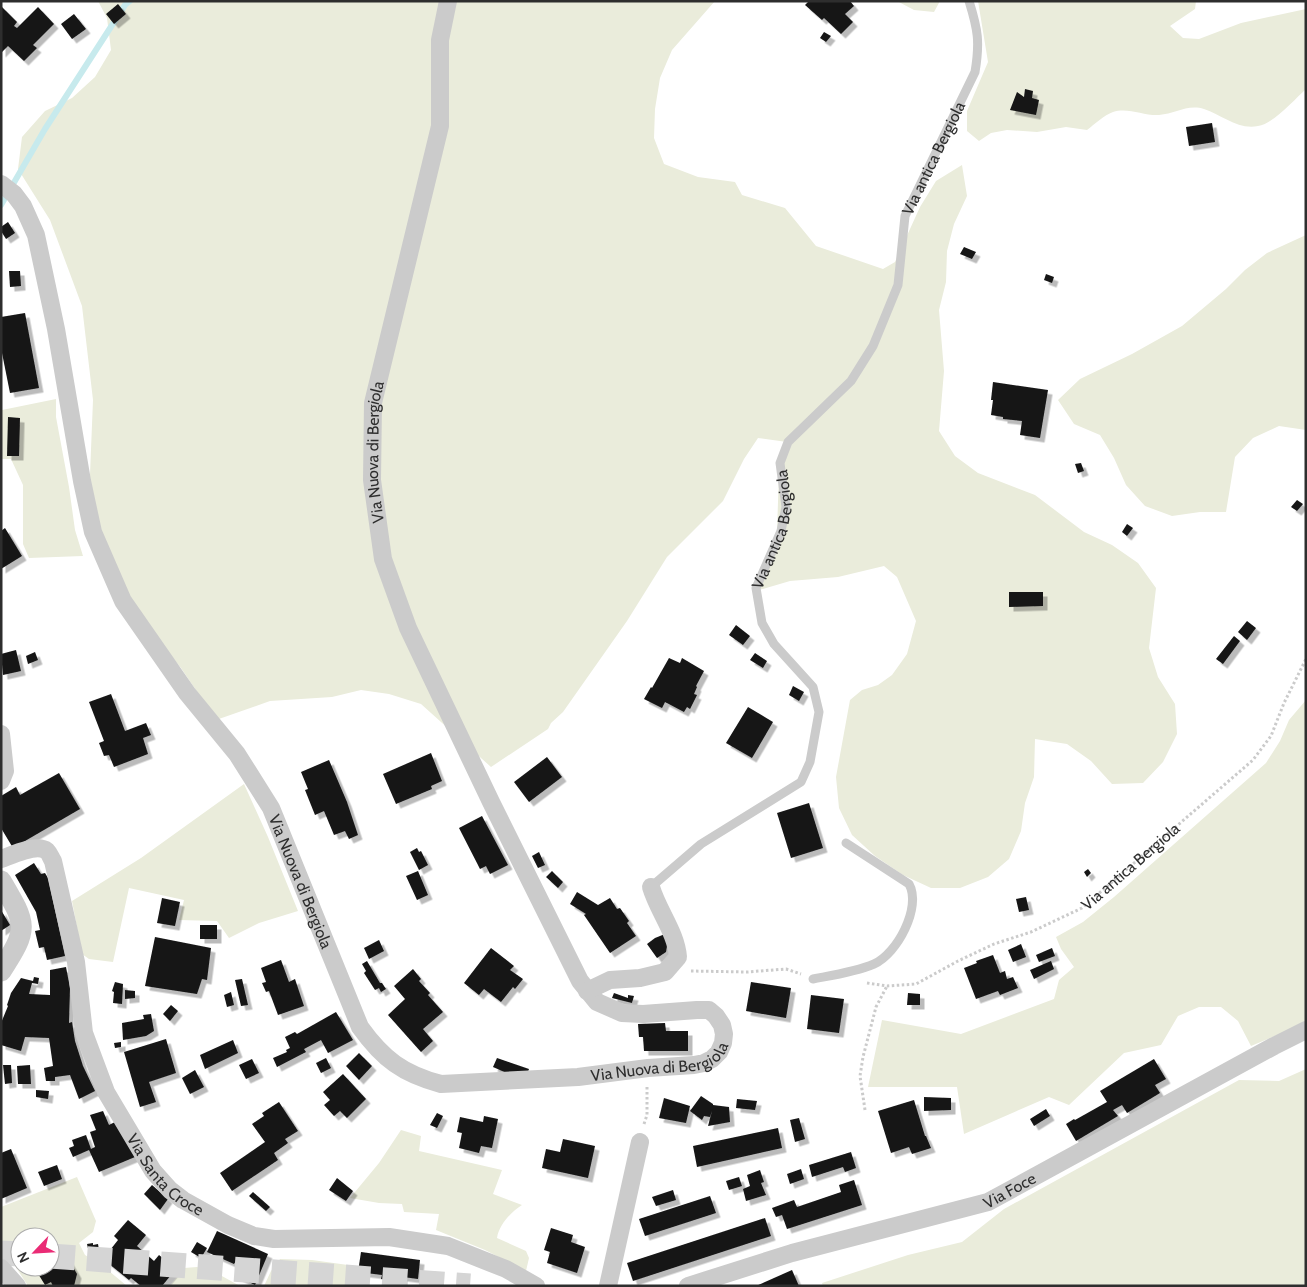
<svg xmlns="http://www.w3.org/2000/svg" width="1307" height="1287" font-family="Cabin,sans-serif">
	<defs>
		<filter id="shadow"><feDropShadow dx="4.5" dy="4.5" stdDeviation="0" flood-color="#0004"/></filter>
	</defs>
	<rect width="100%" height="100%" fill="#fff"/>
	<!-- green -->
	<path fill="#eaecdb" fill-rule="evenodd" d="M98 1H715L672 50 660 78 655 109 654 138 664 164 698 177 735 182 742 195 785 208 816 246 883 269 895 262 920 207 936 181 962 165 967 196 954 224 947 251 946 282 939 310 944 371 939 431 955 456 978 473 1035 495 1084 532 1112 545 1138 563 1156 588 1149 648 1158 677 1175 704 1177 734 1163 762 1143 783 1112 784 1091 761 1067 744 1035 739 1034 777 1025 803 1021 831 1009 859 988 877 960 888H931L903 875 875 856 852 835 839 808 836 777 850 700 862 690 878 685 892 675 907 654 916 621 897 577 884 566 838 577 790 581 759 590 777 531 779 473 787 442 758 438 744 459 723 501 667 557 627 621 563 712 551 723 548 729 491 767 421 704 389 694 361 690 332 697 270 701 216 720 181 668 139 616 107 560 89 499 93 400 82 306 50 220 18 169 22 137 45 111 72 98 95 77 111 50 107 18Z
		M897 1H940L934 12 914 10Z
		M978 1H1196L1195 9 1170 26 1183 38 1199 39 1241 23 1306 9V89C1294 100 1273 124 1258 126 1238 130 1222 115 1204 109 1187 104 1175 114 1159 115 1144 116 1128 107 1113 112 1104 115 1095 124 1087 130L1066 127 1037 132 1007 130 991 133 979 141 967 131V111L988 62Z
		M1306 235V430L1279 426 1253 438 1235 457 1226 512H1200L1172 516 1145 506 1126 485 1114 458 1100 435 1074 424 1058 400 1080 379 1132 354 1182 326 1226 289 1245 270 1267 253Z
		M56 399V417L69 487 75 530 83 556 29 558 23 544V485L11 459H1V405L2 410Z
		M1306 700V1023L1251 1046 1238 1021 1221 1007H1199L1178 1016 1161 1045 1124 1053 1069 1105 1049 1097 964 1134 957 1087H868L882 1020 961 1034 1054 999 1059 980 1074 967 1061 949 1056 937 1083 922 1114 897 1266 763 1280 741 1289 720Z
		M244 784 268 837 298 911 259 923 229 938 217 921 179 920 184 900 129 888 113 962 89 959 82 954 72 901 141 858Z
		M1306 1069V1286H823L822 1283 908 1255 962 1242 1004 1209 1239 1080 1279 1081Z
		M401 1130 421 1136 419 1151 502 1170 493 1194 522 1205C511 1212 499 1225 497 1238L526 1251 529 1258 526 1271 485 1250 436 1230 439 1214 404 1212 402 1204 379 1203 350 1198 379 1163Z
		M77 1177 96 1221 93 1232 79 1243 85 1255 103 1266 127 1286H28L12 1261 1 1252V1207ZM20 1237H50V1267H20Z
		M280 1259 312 1260 348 1265 350 1276 356 1286H264L271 1271Z
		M197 1267 211 1270 240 1286H170L184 1268Z"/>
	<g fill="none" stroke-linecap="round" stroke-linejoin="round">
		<!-- stream -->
		<path stroke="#c7eaed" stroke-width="6" d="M1 205 45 129 125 5 130 1"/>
	</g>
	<!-- building -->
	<path fill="#151515" filter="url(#shadow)" d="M809 1H850L854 6 845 14 853 22 841 34 824 18 822 20 805 5Z
		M118 4 126 14 114 24 106 14Z
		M1 6 17 22 14 26 17 28 38 7 54 24 33 45 37 48 24 61 8 46 1 53Z
		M74 14 86 29 72 39 61 24Z
		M824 32 831 36 826 42 820 38Z
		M1025 89 1033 91 1032 98 1039 100 1036 115 1010 110 1017 92 1024 97Z
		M1212 123 1215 142 1189 146 1186 127Z
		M8 222 15 233 6 239 1 231V227Z
		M964 247 976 252 972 259 960 254Z
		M9 271H20L21 286 10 287Z
		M1046 274 1054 277 1052 283 1044 280Z
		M25 313 39 388 10 393 1 348V317Z
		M993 382 1048 390 1040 438 1020 435 1022 421 1003 419V417L991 415 993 400H991Z
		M8 417 20 418 19 456H7Z
		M1081 463 1084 471 1078 473 1075 464Z
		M1297 500 1303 504 1297 511 1291 507Z
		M1127 524 1133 528 1127 536 1122 532Z
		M5 528 22 556 1 569V531Z
		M1009 592H1043V606L1009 607Z
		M1247 621 1256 628 1247 640 1238 632Z
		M736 625 750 636 743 645 729 635Z
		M1234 636 1240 641 1223 664 1216 659Z
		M16 650 21 671 3 675 1 654Z
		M35 652 38 660 28 664 26 656Z
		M755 653 767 661 763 668 750 660Z
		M669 658 680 663 682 658 704 671 696 686 697 687 694 694 697 695 690 709 687 707 684 712 665 702 662 708 644 699 651 687 652 688Z
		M793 686 804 692 799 701 789 695Z
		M111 694 125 731 146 723 151 735 143 738 148 754 114 767 109 755 104 756 99 743 104 741 89 702Z
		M748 707 773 722 752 758 726 743Z
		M431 753 442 781 431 786 432 789 396 804 383 774Z
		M547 757 562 777 529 802 514 782Z
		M329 760 347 802 358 835 349 839 345 831 334 835 324 811 315 815 305 790 308 789 301 772Z
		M59 773 80 809 13 848 1 828V796L16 787 20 795Z
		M809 803 823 848 791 858 777 813Z
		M482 816 508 865 490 874 486 866 480 869 459 828Z
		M417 848 419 852 421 851 428 865 419 870 410 852Z
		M539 852 545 865 538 868 532 856Z
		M34 863 41 874 45 873 48 878 65 956 47 960 44 947 39 948 35 931 40 930 36 912 15 875Z
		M1088 869 1091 873 1087 877 1084 872Z
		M418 871 428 895 417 900 406 876Z
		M552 871 563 882 558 888 546 877Z
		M577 892 598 905 610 898 617 909 620 908 629 921 627 923 636 936 610 953 584 915 586 914 570 904Z
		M1026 897 1029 910 1019 912 1016 899Z
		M162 898 180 902 175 926 157 923Z
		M1 910 10 925 1 931Z
		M200 925H217V939H200Z
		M665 934 668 940 666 952 657 958 647 944 655 938Z
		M155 937 211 948 207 980 202 979 197 994 145 986Z
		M379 940 384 951 369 959 364 948Z
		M1021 944 1026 957 1013 962 1008 950Z
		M491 948 514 966 510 970 523 979 515 989 513 987 501 1002 484 989 479 995 464 983Z
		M1052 948 1055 956 1039 962 1036 955Z
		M993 955 1000 973 1005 971 1007 979 1013 977 1018 988 1000 995 998 991 976 999 964 968 977 963 976 961Z
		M281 960 289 982 295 979 304 1006 278 1015 269 991 266 992 262 983 266 982 261 968Z
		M367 961 380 983H382L386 989 381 992 379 988 375 990 364 973 366 971 362 964Z
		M1051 961 1054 969 1034 979 1030 970Z
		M66 967 70 988 69 1023 72 1022 75 1041 83 1066 95 1091 79 1099 70 1075 55 1077V1081H46L44 1068 53 1066 49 1038 25 1037 21 1051 1 1045V1023L8 1006 7 1005 11 993 21 978 33 981 34 977 39 978 38 984 32 983 29 994 50 995V970Z
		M413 969 421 979 419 981 430 993 428 995 443 1012 423 1029 433 1041 421 1052 388 1015 405 999 394 986Z
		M242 979 248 1005 241 1006 235 980Z
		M115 982 123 984 122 1004 113 1003 114 992 112 991Z
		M751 982 791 988 786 1018 746 1011Z
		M125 990 135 991V998L125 999Z
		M231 992 234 1005 227 1007 224 995Z
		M614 993 628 998V995L634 996 632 1003 612 998Z
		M908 993 920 994V1005H907Z
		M811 995 844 999 839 1033 807 1029Z
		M171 1005 178 1011 170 1021 163 1014Z
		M336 1012 353 1040 328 1053 321 1040 304 1049 306 1052 277 1067 273 1058 287 1052 286 1050 290 1048 285 1037 295 1032 297 1034Z
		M151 1014 154 1031 146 1036 123 1040 122 1023 144 1019 143 1015Z
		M665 1023 666 1031H688V1051H644L643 1037H639L638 1024Z
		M166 1039 176 1073 149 1082 156 1102 140 1107 124 1052Z
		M233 1040 238 1053 205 1069 200 1055Z
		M121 1042V1047L115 1048 114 1043Z
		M359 1053 372 1066 359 1080 346 1066Z
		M326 1058 331 1068 321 1073 316 1063Z
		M497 1058 529 1069 528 1072 509 1074 493 1067Z
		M252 1059 259 1073 246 1079 239 1065Z
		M1154 1059 1166 1079 1155 1085 1160 1093 1127 1113 1122 1105 1113 1110 1118 1116 1076 1141 1066 1124 1074 1119 1075 1120 1107 1102 1100 1091Z
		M3 1065H11L12 1083 5 1084Z
		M30 1065 31 1084H18L17 1066Z
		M195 1070 204 1087 190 1094 182 1078Z
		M343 1074 366 1099 347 1118 340 1111 334 1116 324 1105 330 1100 323 1092Z
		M36 1090 49 1091 48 1099 36 1097Z
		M701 1096 713 1104V1105L729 1107 730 1122 708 1126 712 1111 710 1117 704 1116 702 1120 690 1111Z
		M924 1097 951 1098V1110L924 1111Z
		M664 1098 690 1106 686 1123 659 1118Z
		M737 1099 757 1101 755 1110 736 1108Z
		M914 1100 925 1136H926L931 1148 912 1154 909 1147 891 1153 878 1111Z
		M279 1102 298 1131 285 1139 288 1143 274 1153 278 1160 232 1191 220 1173 265 1142 252 1124 264 1116 262 1113Z
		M1046 1109 1050 1116 1034 1126 1030 1119Z
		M103 1111 109 1125 115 1122 135 1157 99 1172 89 1150 73 1157 69 1148 74 1146 72 1140 86 1135 91 1149 95 1147 90 1132 96 1130 90 1115Z
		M437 1113 443 1116 437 1128 430 1125Z
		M484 1116 498 1119 492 1148 481 1146 479 1153 459 1148 462 1133 457 1132 460 1117 483 1122Z
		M799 1118 805 1139 795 1142 790 1120Z
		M778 1128 782 1148 697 1167 693 1146Z
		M563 1139 595 1146 588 1178 542 1168 546 1149 560 1152Z
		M11 1149 27 1188 1 1199V1153Z
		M851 1152 856 1168 845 1172 843 1167 812 1177 809 1165Z
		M57 1165 62 1179 44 1186 38 1172Z
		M801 1169 804 1179 790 1184 787 1174Z
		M760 1170 764 1182 761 1183 766 1195 746 1201 743 1189 750 1186 747 1175Z
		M739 1177 742 1186 729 1190 726 1181Z
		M337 1178 353 1191 346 1201 329 1190Z
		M854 1180 862 1205 787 1229 782 1215 776 1217 772 1208 794 1200 797 1207 841 1192 839 1185Z
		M152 1185 168 1199 160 1210 144 1194Z
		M673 1190 676 1200 656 1206 652 1197Z
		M253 1192 270 1207 266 1211 249 1196Z
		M710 1196 716 1213 645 1236 639 1219Z
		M765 1218 771 1236 633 1281 627 1263Z
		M128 1220 146 1235 137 1246 154 1261 159 1255 176 1269 162 1286H141L131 1278 129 1280 103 1259 118 1240 114 1236Z
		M551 1228 573 1235 571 1242 585 1247 577 1273 547 1263 550 1252 544 1250Z
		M217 1231 268 1254 255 1285 238 1277 243 1264 236 1261 234 1264 207 1252Z
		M197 1242 207 1248 201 1258 191 1252Z
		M93 1243V1245L98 1244 99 1250 89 1253 87 1244Z
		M361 1252 420 1260 418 1279 403 1277V1282L381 1279 382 1275 358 1272Z
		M66 1255 77 1274 74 1286H53L51 1282 45 1285 37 1272 45 1267H50V1264Z
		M792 1270 799 1286H756Z"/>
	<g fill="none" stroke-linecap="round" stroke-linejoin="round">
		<!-- secondary-tunnel -->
		<path stroke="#d5d5d5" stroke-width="25" stroke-dasharray="25 12" stroke-linecap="butt" d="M1 1253 20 1254
			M50 1256 470 1286"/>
		<!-- path -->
		<g stroke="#cbcbcb" stroke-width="3" stroke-dasharray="2.5 2.5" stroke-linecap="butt">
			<path d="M691 971 747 972 786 969 801 974"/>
			<path id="s1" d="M867 983 887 986 916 984 958 961 994 944 1031 932 1082 908 1253 760 1271 736 1284 703 1306 659"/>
			<path d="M865 1110 860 1076 863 1057 876 1007 887 986"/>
			<path d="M644 1124 647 1115V1086"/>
		</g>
		<!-- service -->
		<g stroke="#cbcbcb" stroke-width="9">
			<path id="s2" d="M651 887 701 844 801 782 810 762 819 712 813 687 774 644 762 623 756 588 781 531 786 507 780 463 788 442 851 381 873 346 898 285 905 216 975 72C980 42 978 30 969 1"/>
			<path d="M813 979C834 975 855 972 874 964 897 954 922 907 909 884L846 843"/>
		</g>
		<!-- minor -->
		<g stroke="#cbcbcb" stroke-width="18">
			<path id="s3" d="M1 184 14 194 23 206 36 235 56 329 82 481 93 532 123 601 187 693 237 754 271 808 360 1027C383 1059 403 1074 441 1084L578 1077 648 1068 694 1065 704 1063 712 1059 719 1052 723 1043 724 1034 722 1025 716 1016 709 1010H697L643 1014 622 1013 597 1002 580 981 491 802 408 628 383 559 372 480 373 403 440 126V40L448 1"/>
			<path d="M1 734 5 771 1 781"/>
			<path id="s4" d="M1 859C12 855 37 843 47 851 50 854 51 858 53 861L76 962 84 1033 106 1092 153 1171 170 1190 183 1200 228 1225 254 1236 274 1239 389 1237 448 1246 506 1269 536 1286"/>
			<path d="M587 991 610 980 640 978 665 972 678 957C676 932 658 911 651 887"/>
			<path d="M1 1268 17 1286"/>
			<path d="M608 1286 640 1142"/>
			<path id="s5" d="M688 1286 792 1253 988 1202 1274 1046 1306 1030"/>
		</g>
		<!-- tertiary -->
		<path stroke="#cbcbcb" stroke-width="21" d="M1 881C27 925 29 928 1 971"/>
	</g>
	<g text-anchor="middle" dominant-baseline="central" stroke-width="5" stroke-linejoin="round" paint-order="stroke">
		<!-- street labels -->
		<g font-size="16" fill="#2e2e2e" stroke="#fff">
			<text stroke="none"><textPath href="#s2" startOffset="882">Via antica Bergiola</textPath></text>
			<text stroke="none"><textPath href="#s3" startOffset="2080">Via Nuova di Bergiola</textPath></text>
			<text stroke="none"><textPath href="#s2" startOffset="462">Via antica Bergiola</textPath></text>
			<text stroke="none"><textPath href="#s1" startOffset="296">Via antica Bergiola</textPath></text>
			<text stroke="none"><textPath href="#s3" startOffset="775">Via Nuova di Bergiola</textPath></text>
			<text stroke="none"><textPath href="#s3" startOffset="1255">Via Nuova di Bergiola</textPath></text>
			<text stroke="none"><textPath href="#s4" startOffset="401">Via Santa Croce</textPath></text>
			<text stroke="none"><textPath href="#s5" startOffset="336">Via Foce</textPath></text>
		</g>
	</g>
	<!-- border -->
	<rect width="1307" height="1287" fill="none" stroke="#2e2e2e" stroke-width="5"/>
	<!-- north arrow -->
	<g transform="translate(35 1252) rotate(245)"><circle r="24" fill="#ffffff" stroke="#ababab"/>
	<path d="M0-4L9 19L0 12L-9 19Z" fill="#ea2b75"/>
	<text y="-8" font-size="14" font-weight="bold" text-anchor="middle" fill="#2e2e2e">N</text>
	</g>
</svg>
